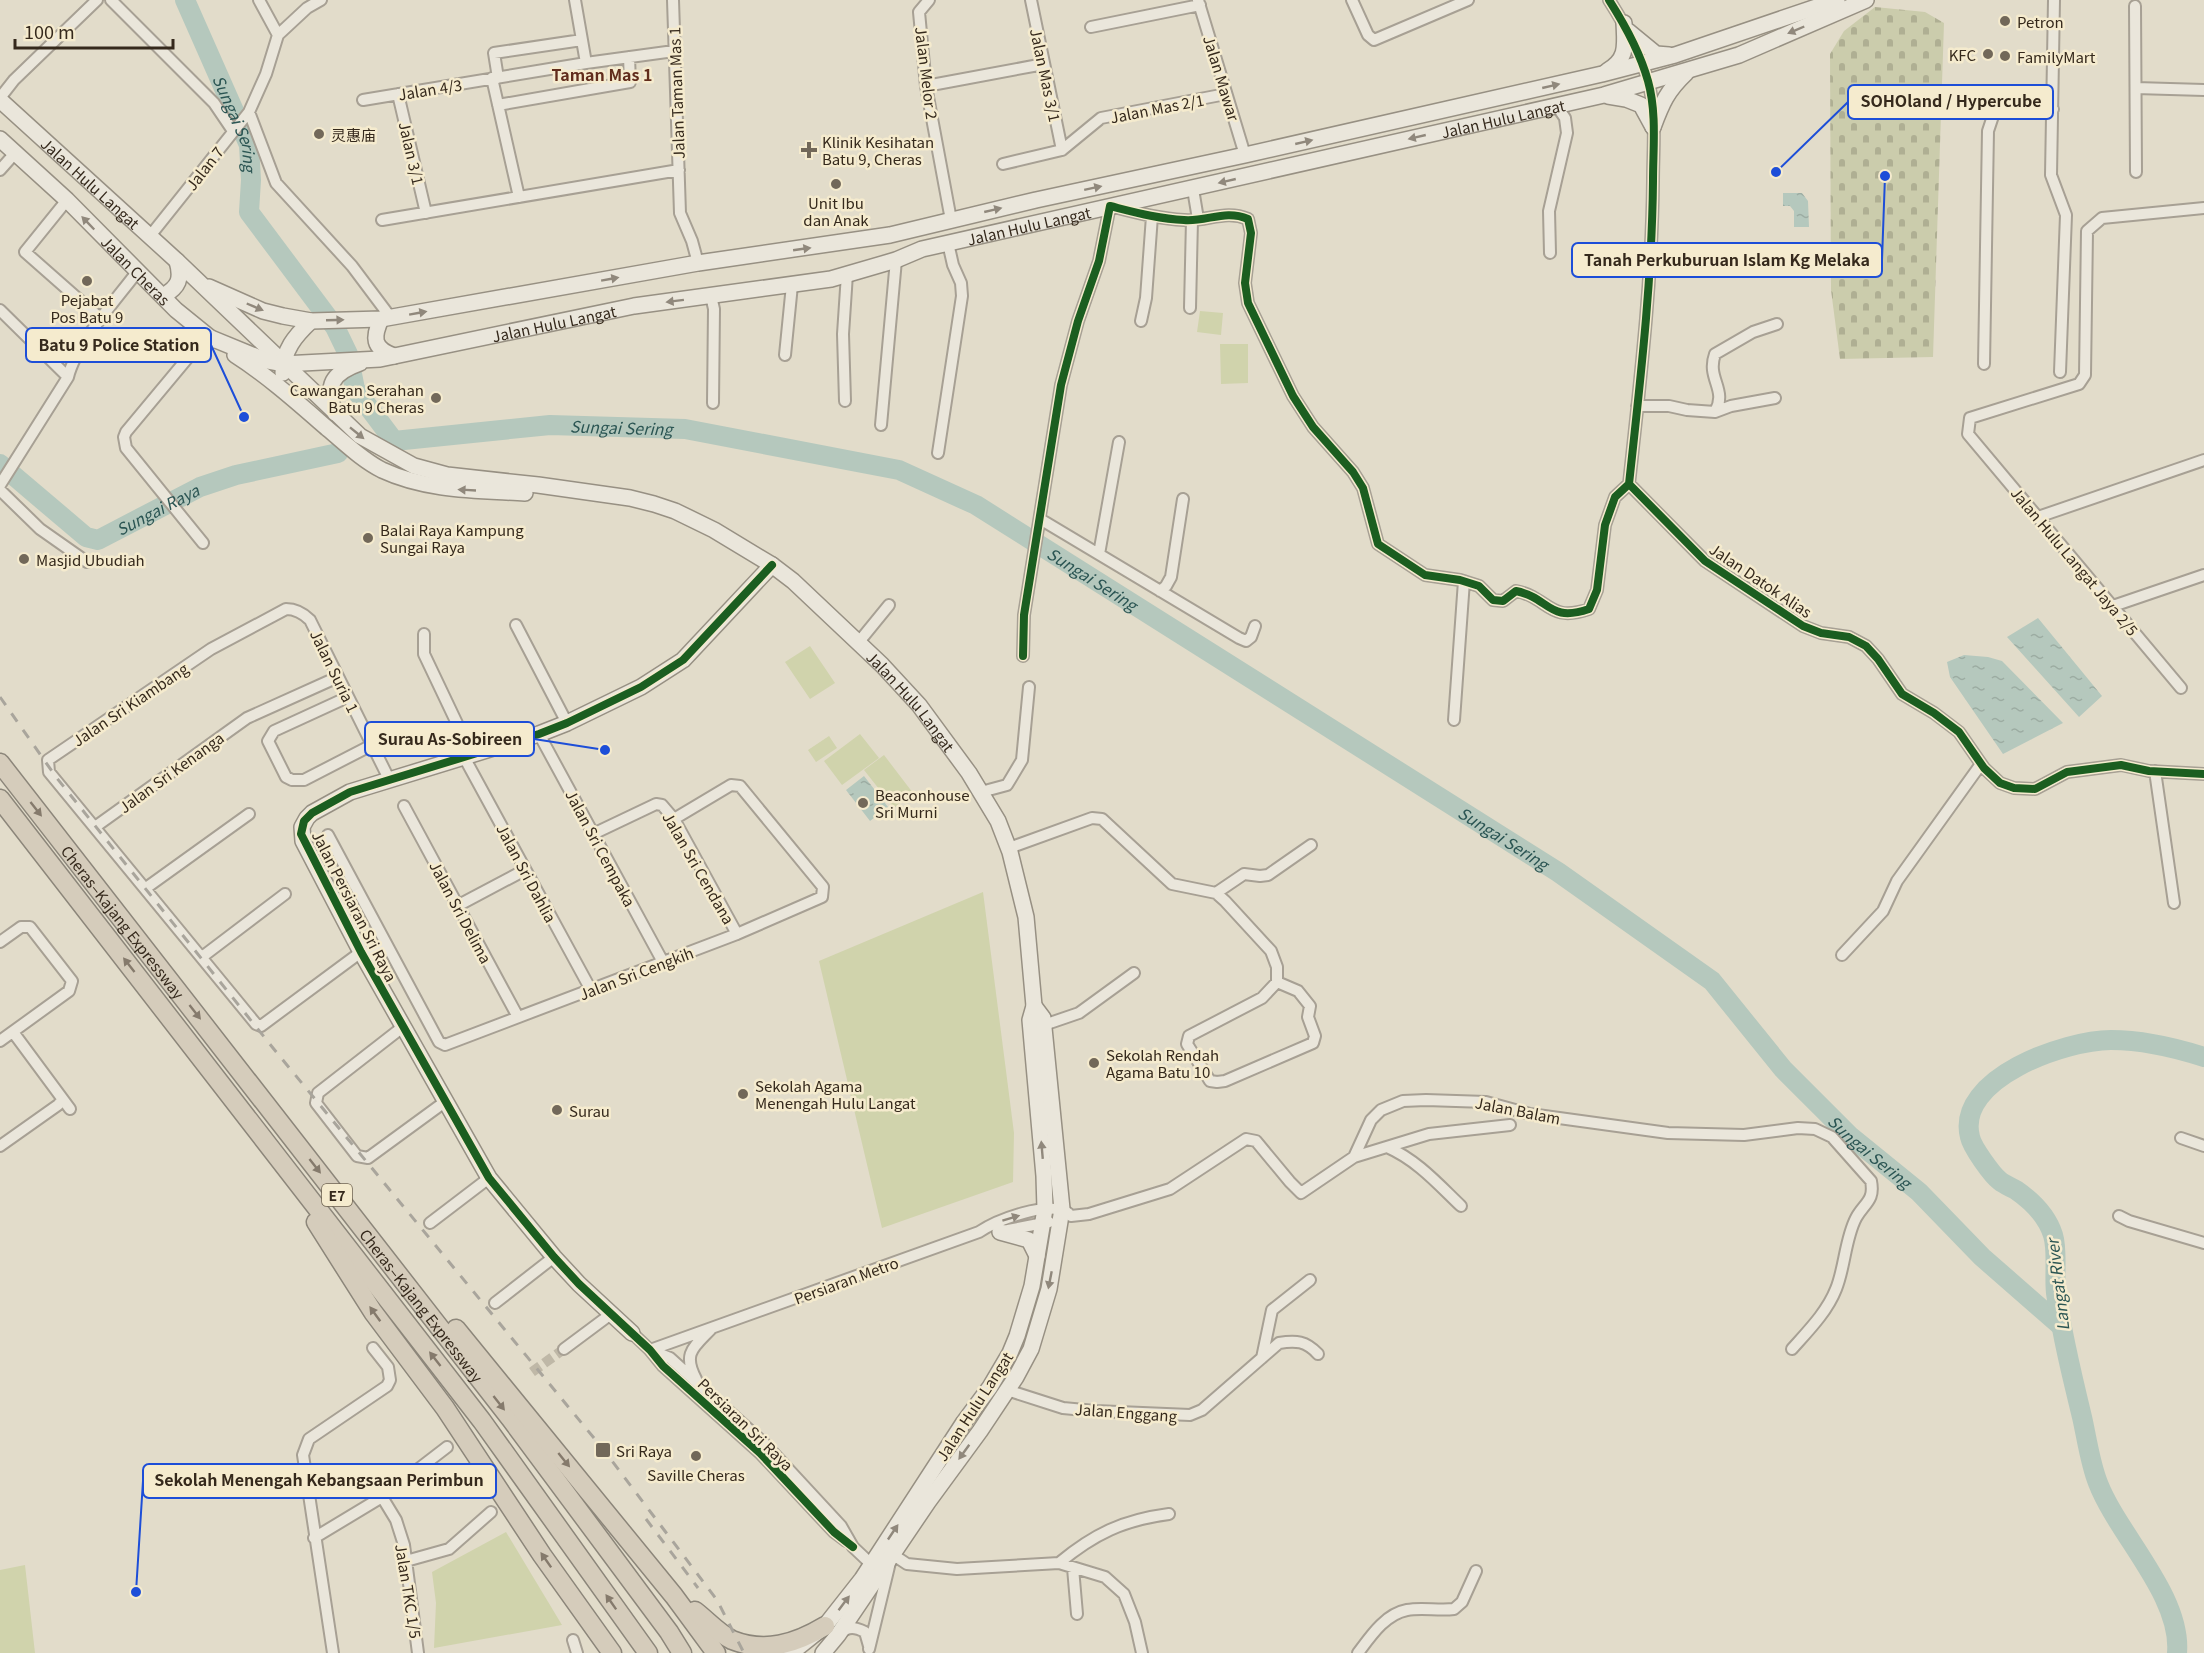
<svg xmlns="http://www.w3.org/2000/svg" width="2204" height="1653" font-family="Georgia,'Noto Sans SC',serif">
	<defs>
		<pattern id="cemetery-stones" width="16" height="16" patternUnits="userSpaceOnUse" patternTransform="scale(1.5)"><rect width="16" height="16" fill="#cbccac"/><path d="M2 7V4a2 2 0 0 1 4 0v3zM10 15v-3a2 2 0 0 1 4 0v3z" fill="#afaf93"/></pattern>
		<pattern id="water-ripples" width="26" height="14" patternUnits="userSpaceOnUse" patternTransform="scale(1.5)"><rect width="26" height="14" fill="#b5c8bd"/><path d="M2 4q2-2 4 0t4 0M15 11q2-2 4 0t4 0" fill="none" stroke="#9caca2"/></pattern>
	</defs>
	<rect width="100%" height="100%" fill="#e2dcca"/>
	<!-- cemetery -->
	<path fill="url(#cemetery-stones)" d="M1875 7 1925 12 1944 23 1933 357 1840 359 1831 290 1830 54 1844 31Z"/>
	<!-- park -->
	<path fill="#d0d3ac" d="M1200 311 1223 313 1221 335 1197 332Z
		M1220 344H1248V383L1221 384Z
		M810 646 835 683 810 699 785 662Z
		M860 734 879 758 842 785 824 761Z
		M829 736 837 748 816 762 808 750Z
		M884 755 913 793 894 808 864 770Z
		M983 892 1014 1133 1013 1182 882 1228 819 961Z
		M506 1532 562 1625 434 1648 436 1603 432 1572Z
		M25 1565 35 1653H0V1570Z"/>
	<!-- water -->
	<path fill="url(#water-ripples)" d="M1783 193H1802L1808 201 1809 227H1794V211L1790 206H1783Z
		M2038 618 2102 696 2079 717 2007 637Z
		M1964 655 1988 657 2002 661 2063 723 2003 754 1950 677 1947 662Z
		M864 776 888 807 870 821 846 790Z"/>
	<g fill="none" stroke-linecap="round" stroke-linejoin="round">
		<!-- river -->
		<g stroke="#b5c8bd" stroke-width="20">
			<path id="s1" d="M185 0 249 145 251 180 249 212 335 327 348 354 355 389 394 441 550 425 685 429 899 470 976 505 1558 872 1712 981 1783 1069 1850 1136 1919 1192 1982 1257 2061 1326"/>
			<path id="s2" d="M0 464 86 537 98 540 200 487 236 475 338 453"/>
			<path d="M2177 1653C2182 1596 2118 1535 2098 1483 2090 1463 2087 1439 2082 1417 2072 1376 2062 1335 2056 1293 2054 1275 2058 1251 2053 1235 2047 1216 2032 1201 2016 1190 2011 1187 2005 1185 2000 1181 1992 1175 1972 1147 1970 1137 1955 1078 2066 1040 2111 1040 2143 1040 2173 1047 2204 1057"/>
		</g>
		<!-- street-tunnel -->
		<path stroke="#bfb8a7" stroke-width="10" stroke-dasharray="10 5" stroke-linecap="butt" d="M532 1372 564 1349"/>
		<!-- street casing -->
		<g stroke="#a7a094" stroke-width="14">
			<path id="street" d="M111 0 214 103 233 131
				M575 0 586 63
				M673 0 680 213 692 241 698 263
				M929 0 919 12 926 86 951 220
				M1031 0 1062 150
				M1198 0 1245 155
				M1352 0 1368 35 1374 40 1468 0
				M1609 0C1625 25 1640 52 1648 81 1657 113 1653 149 1653 181 1652 283 1640 383 1629 484L1705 561 1803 626 1821 633 1849 637 1866 646 1878 659 1902 694 1934 713 1959 732 1984 768 2000 783 2014 788 2035 789 2067 772 2121 765 2149 771 2204 774
				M2054 0 2051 175 2066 215 2060 372
				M2135 6 2136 172
				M1091 27 1200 5
				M278 35 307 8 321 0
				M492 78 519 197
				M498 78 494 53 582 40
				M926 86 1044 64
				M2136 88 2204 90
				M398 94 426 213
				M0 98 14 80 97 0
				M363 100 586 63 674 51
				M498 105 630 82 629 57
				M249 112 276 183 352 266 391 318
				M1003 164 1062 150 1101 118 1226 94
				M0 170 16 152
				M1193 189 1198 219
				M67 200 25 252 101 319
				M382 220 679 170
				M150 236 249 112 266 74 278 35 259 0
				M1550 253 1549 211 1567 133 1565 118 1556 105
				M711 296 714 309 713 403
				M1190 308 1192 220
				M0 310 68 377
				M1141 321 1146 298 1152 216
				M785 355 792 285
				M1984 364 1988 131 1993 116 1999 107 2053 109
				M845 401 843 334 847 274
				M1637 406H1669L1687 410 1715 412 1731 406 1775 398
				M1715 412C1728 389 1706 379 1715 354L1753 332 1777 324
				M881 425 896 260
				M938 453 962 296 961 283 953 265 948 243
				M0 485 68 377C76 344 116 300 137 272
				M0 490 40 529 87 562
				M2038 517 2204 460
				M1040 519 1239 638 1246 641 1251 637 1255 626
				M203 543 126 448 124 437 126 432 206 336
				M1099 554 1119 442
				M1160 591 1166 586 1171 577 1183 499
				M2113 606 2204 575
				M516 625 567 723
				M424 634V654L472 755
				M858 643 889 605
				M1023 656 1024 615 1061 385 1078 321 1099 261 1110 206C1134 212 1159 219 1184 220 1207 222 1225 209 1248 219L1251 233 1245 283 1248 303 1293 396 1313 427 1353 472 1363 488 1378 544 1425 575 1460 580 1479 586 1493 600 1503 601 1516 591C1550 598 1548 623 1589 609L1597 590 1605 525 1615 497 1629 484
				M2181 688 1968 434 1970 418 2079 384 2085 375 2087 231 2102 218 2204 208
				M348 697 274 731 268 741 286 777 292 780H304L372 745
				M1454 720 1464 581
				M539 734 663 962
				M464 757 591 990
				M2155 771 2174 903
				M981 792 1007 785 1022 760 1029 687
				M404 806 518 1017
				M95 827 247 718 338 677
				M593 834 656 804 662 805 674 819 737 934
				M328 835 439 1042 445 1045 737 934 822 897 823 887 740 786 731 785 674 819
				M1009 848 1092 818 1102 819 1172 884 1216 893 1225 901 1271 951 1277 967V982
				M146 888 249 814
				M1216 893 1244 874 1260 876 1268 875 1311 845
				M457 906 525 870
				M0 942 21 927H30L72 981 69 991 0 1041
				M361 952 261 1026 256 1024 49 772 48 760 211 649 286 609C296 609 303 613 310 620L389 779
				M1842 955 1883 911 1897 881 1981 764
				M364 956 386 944
				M202 957 285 894
				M1277 982 1298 991 1310 1006 1308 1017 1315 1036 1313 1043 1225 1081 1217 1082 1210 1081 1187 1044 1189 1036 1262 998Z
				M1044 1025 1079 1013 1134 973
				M404 1026 318 1093 316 1103 357 1156 368 1158 446 1101
				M13 1032 70 1109
				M2181 1138 2204 1146
				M0 1146 58 1105 62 1100
				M1387 1147C1417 1160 1438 1184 1461 1206
				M1354 1157 1429 1134 1510 1125
				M1071 1216 1089 1214 1170 1189 1246 1139 1256 1141 1290 1182 1301 1193 1354 1157 1371 1120 1381 1110 1403 1101 1426 1100 1486 1102 1530 1114 1668 1133 1744 1135 1798 1128 1815 1129 1832 1137 1871 1181C1875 1201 1864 1203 1856 1218 1845 1239 1845 1267 1836 1289 1827 1312 1808 1331 1792 1349
				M2119 1216 2129 1221 2204 1243
				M430 1223 489 1178
				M1003 1231 1049 1222
				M495 1303 554 1257
				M632 1333 650 1350 663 1366 760 1453 834 1532 846 1541
				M564 1349 611 1314
				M650 1350 979 1232C997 1220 1048 1200 1068 1213
				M650 1350 670 1358 766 1445 841 1526 853 1547 871 1564
				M1262 1358 1272 1310 1310 1280
				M696 1379C682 1353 694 1347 711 1329
				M1007 1390 1063 1408 1095 1411 1190 1415 1202 1410 1279 1343C1296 1340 1306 1341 1318 1354
				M382 1497 396 1520 404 1545 418 1653
				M314 1538 382 1497 447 1447
				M406 1561 449 1549 491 1512
				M1059 1563C1094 1534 1123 1520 1169 1514
				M1073 1568 1077 1614
				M840 1633C849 1626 855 1627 865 1632L869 1646
				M573 1640 577 1653
				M869 1649 892 1554 907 1564 957 1569 1059 1563 1105 1577 1124 1594 1135 1622 1142 1653
				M333 1653 303 1455 309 1439 387 1386 390 1380 388 1367 373 1348
				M1358 1653C1370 1637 1385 1614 1407 1610 1422 1607 1438 1611 1454 1609L1462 1602 1476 1571"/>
		</g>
		<!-- secondary casing -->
		<g stroke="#979083" stroke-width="18">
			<g id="secondary">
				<path d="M1628 31 1656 54 1669 55"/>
				<path d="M1607 71C1628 59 1625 45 1624 23"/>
				<path d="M1608 96 1626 99 1641 105 1653 127"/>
				<path id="s3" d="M0 100 177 261 360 436 414 466 447 475 538 485 630 498 654 504 675 511 714 530 772 565 793 581 882 665 919 705 969 773 998 821 1010 852 1026 917 1034 1006 1030 1020 1044 1176 1045 1209 1032 1286 1017 1336 1010 1353 990 1387 964 1422 862 1579 825 1626 791 1653"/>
				<path d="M1653 127C1662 103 1667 91 1686 73"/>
				<path id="s4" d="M0 139 67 200 176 310 213 340"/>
				<path d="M209 287 263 311 283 316 311 321 381 319 698 263 890 235 1036 200 1245 155 1602 74 1675 55 1837 0"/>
				<path d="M163 296C179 287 182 279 177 261"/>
				<path d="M381 319C373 337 372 348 394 356"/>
				<path id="s5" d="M206 336 267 361 283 364 380 359 634 306 831 279 896 260 922 249 1604 95 1739 55 1866 0"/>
				<path d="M235 355C268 376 298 403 328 429 345 443 362 460 382 470 427 491 477 490 525 493"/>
				<path d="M283 373C283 350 295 336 311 321"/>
				<path d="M335 413C325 385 332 373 360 363"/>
				<path d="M1000 1232 1029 1240 1037 1256"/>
				<path d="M632 1333 579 1284 554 1257 489 1178 361 952 303 841 302 827 307 818 312 813 350 792 539 734 567 723 641 687 683 660 772 565"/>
				<path d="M823 1653 838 1635 928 1502 980 1431 1016 1377 1031 1349 1049 1289 1062 1209 1043 1018 1034 1006"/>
			</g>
		</g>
		<!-- highway casing -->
		<g stroke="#8c867a" stroke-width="21">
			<g id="highway">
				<path id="s6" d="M0 763 510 1418 669 1632 682 1653"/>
				<path d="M0 799 482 1421 648 1653"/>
				<path d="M316 1222 373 1312 445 1408 542 1555 612 1653"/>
				<path d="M456 1329 674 1596 716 1653"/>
				<path d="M695 1611C708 1621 718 1633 732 1640 765 1653 795 1644 825 1626"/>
			</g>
		</g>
		<!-- street -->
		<use href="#street" stroke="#eae6db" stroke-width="10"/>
		<!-- secondary -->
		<use href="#secondary" stroke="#eae6db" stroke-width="15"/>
		<!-- highway -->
		<use href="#highway" stroke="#d5ccbb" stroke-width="18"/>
		<!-- rail -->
		<path stroke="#a9a59c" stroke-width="3" stroke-dasharray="10 10" stroke-linecap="butt" d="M0 697 56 777 273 1048 603 1449 717 1600 744 1653
			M646 1519 698 1588"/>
		<!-- cycleway casing -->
		<g stroke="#f5ebce" stroke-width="11">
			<path id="cycleway" d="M1609 0C1625 25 1640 52 1648 81 1657 113 1653 149 1653 181 1652 283 1640 383 1629 484L1705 561 1803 626 1821 633 1849 637 1866 646 1878 659 1902 694 1934 713 1959 732 1984 768 2000 783 2014 788 2035 789 2067 772 2121 765 2149 771 2204 774
				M772 565 683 660 641 687 567 723 539 734 350 792 312 813 304 821 301 834 361 952 489 1178 554 1257 579 1284 650 1350 663 1366 760 1453 834 1532 853 1547
				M1023 656 1024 615 1061 385 1078 321 1099 261 1110 206C1134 212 1159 219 1184 220 1207 222 1225 209 1248 219L1251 233 1245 283 1248 303 1293 396 1313 427 1353 472 1363 488 1378 544 1425 575 1460 580 1479 586 1493 600 1503 601 1516 591C1550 598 1548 623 1589 609L1597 590 1605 525 1615 497 1629 484"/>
		</g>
		<!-- cycleway -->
		<use href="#cycleway" stroke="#1b5e20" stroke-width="8"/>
	</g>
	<!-- one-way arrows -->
	<defs><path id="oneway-solid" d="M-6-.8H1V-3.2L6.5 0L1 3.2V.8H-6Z" transform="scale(1.5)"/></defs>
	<g fill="#90887c">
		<use href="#oneway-solid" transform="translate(1796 30) rotate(157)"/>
		<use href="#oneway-solid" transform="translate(1551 86) rotate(-13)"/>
		<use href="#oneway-solid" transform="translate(1417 137) rotate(167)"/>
		<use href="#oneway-solid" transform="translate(1304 142) rotate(-13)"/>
		<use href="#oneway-solid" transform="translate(1227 181) rotate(167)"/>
		<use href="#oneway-solid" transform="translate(1093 188) rotate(-12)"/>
		<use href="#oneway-solid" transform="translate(993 210) rotate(-13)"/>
		<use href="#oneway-solid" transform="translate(88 223) rotate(-134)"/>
		<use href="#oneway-solid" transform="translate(802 249) rotate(-8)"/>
		<use href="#oneway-solid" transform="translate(610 279) rotate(-10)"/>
		<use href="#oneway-solid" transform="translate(675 301) rotate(173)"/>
		<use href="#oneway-solid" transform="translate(255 307) rotate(23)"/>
		<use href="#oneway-solid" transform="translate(418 313) rotate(-10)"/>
		<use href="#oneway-solid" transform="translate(335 320) rotate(-2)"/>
		<use href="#oneway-solid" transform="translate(357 433) rotate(39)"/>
		<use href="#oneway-solid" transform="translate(467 490) rotate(-177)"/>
		<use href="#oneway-solid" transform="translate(1042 1150) rotate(-95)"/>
		<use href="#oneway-solid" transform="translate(1011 1218) rotate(-17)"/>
		<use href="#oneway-solid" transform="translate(1050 1280) rotate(101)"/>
		<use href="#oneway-solid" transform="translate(964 1452) rotate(126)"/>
		<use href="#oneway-solid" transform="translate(893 1532) rotate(-56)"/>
		<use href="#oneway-solid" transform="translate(844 1603) rotate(-53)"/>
	</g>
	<g fill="#857a6c">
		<use href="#oneway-solid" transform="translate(36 809) rotate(52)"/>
		<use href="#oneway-solid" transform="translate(129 965) rotate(-128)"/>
		<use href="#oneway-solid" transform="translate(195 1012) rotate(52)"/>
		<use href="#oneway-solid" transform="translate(315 1166) rotate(52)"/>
		<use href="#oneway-solid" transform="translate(375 1314) rotate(-126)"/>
		<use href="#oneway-solid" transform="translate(435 1359) rotate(-128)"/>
		<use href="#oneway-solid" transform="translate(499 1403) rotate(52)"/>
		<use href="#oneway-solid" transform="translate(564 1460) rotate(51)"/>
		<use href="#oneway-solid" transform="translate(546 1560) rotate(-125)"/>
		<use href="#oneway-solid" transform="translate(611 1602) rotate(-125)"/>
	</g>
	<!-- markers -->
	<g fill="#726859" stroke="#f5ebce" stroke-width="2">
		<circle cx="2005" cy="21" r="6"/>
		<circle cx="1988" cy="54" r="6"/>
		<circle cx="2005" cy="56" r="6"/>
		<circle cx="319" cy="134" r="6"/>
		<path d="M806 141h6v6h6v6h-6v6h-6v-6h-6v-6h6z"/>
		<circle cx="836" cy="184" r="6"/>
		<circle cx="87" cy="281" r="6"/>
		<circle cx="436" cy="398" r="6"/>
		<circle cx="368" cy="538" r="6"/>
		<circle cx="24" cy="559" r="6"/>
		<circle cx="863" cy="803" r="6"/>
		<circle cx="1094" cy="1063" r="6"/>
		<circle cx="743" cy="1094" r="6"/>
		<circle cx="557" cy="1110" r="6"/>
		<rect x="595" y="1442" width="16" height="16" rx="3"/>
		<circle cx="696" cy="1456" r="6"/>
	</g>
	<g text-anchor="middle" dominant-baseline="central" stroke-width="5" stroke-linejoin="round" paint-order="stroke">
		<!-- shield labels -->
		<rect fill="#f5ebce" stroke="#6f6351" stroke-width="1.5" x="322" y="1184" width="30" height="22" rx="4.5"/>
		<g font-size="14" font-weight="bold" fill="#35291c">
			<text x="337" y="1195">E7</text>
		</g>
		<!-- poi labels -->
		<g font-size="15" fill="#35291c" stroke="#f5ebce" text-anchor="start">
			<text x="2017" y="21">Petron</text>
			<text x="1976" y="54" text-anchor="end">KFC</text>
			<text x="2017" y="56">FamilyMart</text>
			<text x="331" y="134">灵惠庙</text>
			<text x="822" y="141">Klinik Kesihatan<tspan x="822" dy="17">Batu 9, Cheras</tspan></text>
			<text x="836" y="202" text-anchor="middle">Unit Ibu<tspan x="836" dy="17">dan Anak</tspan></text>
			<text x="87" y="299" text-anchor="middle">Pejabat<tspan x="87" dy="17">Pos Batu 9</tspan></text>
			<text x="424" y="389" text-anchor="end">Cawangan Serahan<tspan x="424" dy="17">Batu 9 Cheras</tspan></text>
			<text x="380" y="529">Balai Raya Kampung<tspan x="380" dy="17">Sungai Raya</tspan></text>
			<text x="36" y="559">Masjid Ubudiah</text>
			<text x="875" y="794">Beaconhouse<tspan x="875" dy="17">Sri Murni</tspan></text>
			<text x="1106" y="1054">Sekolah Rendah<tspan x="1106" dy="17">Agama Batu 10</tspan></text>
			<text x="755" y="1085">Sekolah Agama<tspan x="755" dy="17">Menengah Hulu Langat</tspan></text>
			<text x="569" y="1110">Surau</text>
			<text x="616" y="1450">Sri Raya</text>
			<text x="696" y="1474" text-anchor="middle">Saville Cheras</text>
		</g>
		<!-- street labels -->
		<g font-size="15" fill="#35291c" stroke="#f5ebce">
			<text transform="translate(927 73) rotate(83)">Jalan Melor 2</text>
			<text transform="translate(1046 75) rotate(78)">Jalan Mas 3/1</text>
			<text transform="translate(1222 78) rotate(73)">Jalan Mawar</text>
			<text transform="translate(430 89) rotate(-9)">Jalan 4/3</text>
			<text transform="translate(676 93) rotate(-92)">Jalan Taman Mas 1</text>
			<text transform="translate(1157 108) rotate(-11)">Jalan Mas 2/1</text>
			<text stroke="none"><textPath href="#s5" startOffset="1329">Jalan Hulu Langat</textPath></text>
			<text transform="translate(412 153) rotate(77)">Jalan 3/1</text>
			<text transform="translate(204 168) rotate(-52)">Jalan 7</text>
			<text stroke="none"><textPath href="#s3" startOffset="123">Jalan Hulu Langat</textPath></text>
			<text stroke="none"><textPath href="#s5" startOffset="843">Jalan Hulu Langat</textPath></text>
			<text stroke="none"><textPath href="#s4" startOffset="189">Jalan Cheras</textPath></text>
			<text stroke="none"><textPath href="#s5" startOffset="357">Jalan Hulu Langat</textPath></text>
			<text transform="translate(2075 561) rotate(50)">Jalan Hulu Langat Jaya 2/5</text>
			<text transform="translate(1761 580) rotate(34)">Jalan Datok Alias</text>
			<text transform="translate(335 671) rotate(64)">Jalan Suria 1</text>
			<text stroke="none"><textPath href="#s3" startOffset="1126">Jalan Hulu Langat</textPath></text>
			<text transform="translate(130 704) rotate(-34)">Jalan Sri Kiambang</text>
			<text transform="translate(171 772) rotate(-36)">Jalan Sri Kenanga</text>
			<text transform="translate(601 848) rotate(62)">Jalan Sri Cempaka</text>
			<text transform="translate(699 868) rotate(60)">Jalan Sri Cendana</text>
			<text transform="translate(527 873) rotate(62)">Jalan Sri Dahlia</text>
			<text transform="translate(355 906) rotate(63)">Jalan Persiaran Sri Raya</text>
			<text transform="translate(461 912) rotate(62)">Jalan Sri Delima</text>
			<text stroke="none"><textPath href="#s6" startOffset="201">Cheras–Kajang Expressway</textPath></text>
			<text transform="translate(636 973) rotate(-21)">Jalan Sri Cengkih</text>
			<text transform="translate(1518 1110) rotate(11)">Jalan Balam</text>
			<text transform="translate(846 1280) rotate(-20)">Persiaran Metro</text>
			<text stroke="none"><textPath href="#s6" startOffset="687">Cheras–Kajang Expressway</textPath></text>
			<text transform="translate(974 1406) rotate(-57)">Jalan Hulu Langat</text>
			<text transform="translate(1126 1412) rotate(4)">Jalan Enggang</text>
			<text transform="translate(746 1424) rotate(44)">Persiaran Sri Raya</text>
			<text transform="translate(409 1591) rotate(81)">Jalan TKC 1/5</text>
		</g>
		<!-- neighbourhood labels -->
		<g font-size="16" font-weight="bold" fill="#612c1c" stroke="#f5ebce">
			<text x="602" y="74">Taman Mas 1</text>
		</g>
		<!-- water labels -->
		<g font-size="16" font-style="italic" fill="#2b5553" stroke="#f5ebce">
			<text stroke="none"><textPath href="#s1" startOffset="134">Sungai Sering</textPath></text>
			<text stroke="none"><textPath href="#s1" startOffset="728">Sungai Sering</textPath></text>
			<text stroke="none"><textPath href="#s2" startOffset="192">Sungai Raya</textPath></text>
			<text stroke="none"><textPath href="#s1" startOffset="1232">Sungai Sering</textPath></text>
			<text stroke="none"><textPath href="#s1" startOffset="1718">Sungai Sering</textPath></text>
			<text stroke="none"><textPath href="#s1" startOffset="2204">Sungai Sering</textPath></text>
			<text transform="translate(2057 1285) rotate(-97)">Langat River</text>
		</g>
	</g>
	<!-- callouts -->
	<path fill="none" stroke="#1d4ed8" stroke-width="2" d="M1776 172L1848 102M1885 176L1882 260M244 417L211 345M605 750L534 739M136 1592L143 1481"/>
	<g fill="#1d4ed8" stroke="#f5ebce" stroke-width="2">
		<circle cx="1776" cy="172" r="6"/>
		<circle cx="1885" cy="176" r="6"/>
		<circle cx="244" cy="417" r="6"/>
		<circle cx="605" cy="750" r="6"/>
		<circle cx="136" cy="1592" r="6"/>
	</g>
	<g fill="#f5ebce" stroke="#1d4ed8" stroke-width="2">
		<rect x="1848" y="85" width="205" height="34" rx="6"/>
		<rect x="1572" y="243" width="310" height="34" rx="6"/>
		<rect x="26" y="328" width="185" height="34" rx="6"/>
		<rect x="365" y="722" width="169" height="34" rx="6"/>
		<rect x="143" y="1464" width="353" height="34" rx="6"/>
	</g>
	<g font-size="16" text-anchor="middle" font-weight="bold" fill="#35291c">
		<text x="1951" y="107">SOHOland / Hypercube</text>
		<text x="1727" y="266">Tanah Perkuburuan Islam Kg Melaka</text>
		<text x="119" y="351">Batu 9 Police Station</text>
		<text x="450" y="745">Surau As-Sobireen</text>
		<text x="319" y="1486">Sekolah Menengah Kebangsaan Perimbun</text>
	</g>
	<!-- scale -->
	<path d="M15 39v9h158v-9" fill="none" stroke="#35291c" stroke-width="3"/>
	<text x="24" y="39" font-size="18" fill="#35291c" stroke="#f5ebce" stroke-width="4.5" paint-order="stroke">100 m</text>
</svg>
